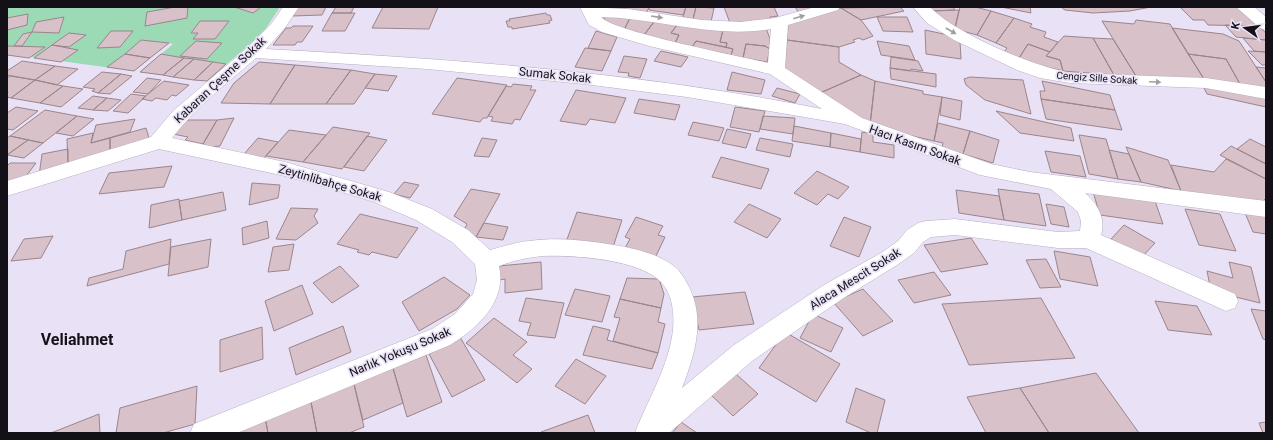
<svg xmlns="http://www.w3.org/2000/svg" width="1273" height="440" font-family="Roboto,sans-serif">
	<rect width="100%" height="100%" fill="#e9e1f5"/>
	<!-- green -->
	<path fill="#9bdab4" d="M7 7H280L263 33 207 81 140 72 173 44 169 43 134 71 31 57 44 48 7 46Z"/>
	<!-- building -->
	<path fill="#d9c1c9" stroke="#9b858d" d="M175 7H188L187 18 145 26 147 12Z
		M234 7H261L253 13Z
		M298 7H326L322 15 293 16Z
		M336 7H354L351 13H332Z
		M383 7H438L429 29 372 28Z
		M610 7H649L647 12Z
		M649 7H686L683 15 649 10Z
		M686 7H696L693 19 683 17Z
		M696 7 714 8 711 22 693 19Z
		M724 7H774L778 16 770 17 771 19 765 21 730 23Z
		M795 7H821L799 13Z
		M900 7 904 11 861 20 841 8Z
		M929 7H953L955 10 932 11Z
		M960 7H975L991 11 977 35 955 29Z
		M1001 7H1030L1031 13Z
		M1061 7H1151L1130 11 1093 13 1065 10Z
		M1180 7H1236L1258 26 1208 25 1204 20H1193Z
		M841 8 861 20 873 36 863 40 859 38 853 40 855 42 839 47 787 40 788 24Z
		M959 10 955 27 932 11Z
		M991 11 1014 18 996 43 977 35Z
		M332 13H355L345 31H322Z
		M546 13 547 15H550L552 20 549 21 550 23 512 29V27H508L506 21H510L509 19Z
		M28 14 27 25 7 30V18Z
		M606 15 630 18 624 30 602 23Z
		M64 17 59 33 32 32 36 22Z
		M877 17H907L913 32 883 31Z
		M630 18 655 21 644 35 624 30Z
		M1014 18 1032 24 1030 27 1046 32 1044 37 1058 42 1050 52 1028 44 1019 58 1004 52 1007 48 996 43Z
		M655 20 677 25 671 33 679 35 675 43 644 35Z
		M1136 20 1170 24 1204 79 1136 76 1102 21 1134 24Z
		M200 21H229L215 39H193L198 33H191Z
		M677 25 723 30 720 42 727 43 726 47 696 41 692 47 675 43 679 35 671 33Z
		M1225 25 1258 26 1266 33V40L1236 37Z
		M293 26H313L302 42H297L295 45H273L286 28H291Z
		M766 28 770 39V49L765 46 746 44 743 58 731 55 733 49 726 47 727 43 720 42 723 30Z
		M1172 28 1223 34 1239 41 1266 82V88L1240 84 1226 59 1188 54Z
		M925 30 953 36V39L960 42 961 59 926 54Z
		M111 31H133L120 47 97 48Z
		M596 31 617 37 611 51 588 48Z
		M32 32 22 46H14L23 34Z
		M69 33 86 35 69 47 52 45Z
		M1064 36 1093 38 1114 75 1063 71 1060 60 1046 56Z
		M1093 38 1113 39 1136 76 1114 75Z
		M1243 38 1266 40V52L1254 51Z
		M141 40 169 43 150 58 125 54Z
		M787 40 839 47V62L861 75 820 93 784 70Z
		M196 41 222 43 207 59 180 56Z
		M696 41 733 49 731 55 692 47Z
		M877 41 909 46 915 60 881 55Z
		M746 44 765 46 770 49 767 62 743 58Z
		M1028 44 1050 52 1046 56 1060 60 1063 71 1018 60Z
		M52 45 78 50 61 62 34 58Z
		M7 47 8 46 45 47 29 58 7 55Z
		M585 48 611 51 602 71 575 67Z
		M661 51 688 57 681 67 654 61Z
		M1248 51 1266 52V65H1262Z
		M125 54 150 58 134 71 107 67Z
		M161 54 184 58 163 75 140 72Z
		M1188 54 1226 59 1240 84 1204 79Z
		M624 56 647 59 640 78 628 76 629 73 618 72Z
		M891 57 918 61 923 71 911 69 910 71 890 68Z
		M184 58 194 59 173 77 163 75Z
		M194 59 213 62 194 80 173 77Z
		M22 61 55 66 35 80 7 75V71Z
		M213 62 226 64 207 81 194 80Z
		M259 62 295 65 270 104 221 103 234 83Z
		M295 65 351 70 326 104H270Z
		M55 66 78 69 57 85 35 80Z
		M1256 67 1266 68V82Z
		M890 68 936 74V87L891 79Z
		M351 70 375 74 354 104H326Z
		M102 72 121 74 98 93 92 91 95 89 83 87Z
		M732 72 765 80 761 94 727 90Z
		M121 74 132 76 110 94 98 93Z
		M375 74 397 76 388 91 365 88Z
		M861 75 875 81 870 124 820 93Z
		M10 76 35 80 11 98 7 97V78Z
		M970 77 1023 80 1031 114 985 100 966 85 964 79Z
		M147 78 161 80 148 94 133 92Z
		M457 78 507 85 487 118H483L480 122 432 114Z
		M35 80 63 86 40 103 11 98Z
		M164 81 189 85 176 96 172 95 167 100 156 98 152 101 142 99Z
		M875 81 923 91V94L942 97 934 141 870 126Z
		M1042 81 1110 95 1115 110 1041 99 1040 91H1045Z
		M513 84 532 86 530 90H536L520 120 515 119 512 124 491 121 493 117 488 116 506 86 511 87Z
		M63 86 83 89 61 107 40 103Z
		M1203 86 1266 97V107L1207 94Z
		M777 88 800 94 795 103 772 96Z
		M576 90 626 98 615 123 590 119 586 125 560 121Z
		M131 94 146 96 128 113 113 111Z
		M93 96 107 98 93 110 78 108Z
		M942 97 962 101 960 120 940 115Z
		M107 98 121 100 108 111 93 110Z
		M639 99 680 105 675 120 634 113Z
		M1041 99 1115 110 1122 130 1046 119Z
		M16 107 38 111 13 130 7 129V113Z
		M735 107 765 111 759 132 730 127Z
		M45 110 77 116 43 143 10 136Z
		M996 111 1071 128 1074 141 1020 133Z
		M77 116 94 119 73 136 56 133Z
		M763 116 795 118 793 134 760 129Z
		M234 118 220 146 209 147 203 144 217 120Z
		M135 119 130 132 91 143 96 125Z
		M185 120H217L203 144 185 140 188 137 173 134Z
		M693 122 724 128 719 141 688 135Z
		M938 123 970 131 963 154 942 148 943 143 934 141Z
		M794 126 831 133 830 147 792 141Z
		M333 127 370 133 342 169 303 162Z
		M146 128 149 138 110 152V138Z
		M727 129 751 134 746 148 722 143Z
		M289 130 326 135 303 162 266 156Z
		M970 131 999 140 993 163 963 154Z
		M862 132 873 134V142L894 145V158L860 152Z
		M93 133 91 143 110 138V152L68 166 67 139Z
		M831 133 861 139 860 152 830 147Z
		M1079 135 1106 139 1118 179 1089 174Z
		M10 136 28 140 7 155V138Z
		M367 136 387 140 364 171 344 167Z
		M258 138 278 142 263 159 244 154Z
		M482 138 497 140 489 157 474 156Z
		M760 138 793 144 790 157 756 150Z
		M1250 139 1266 147V164L1237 149Z
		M28 140 43 143 24 158 7 155Z
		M1231 146 1266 164V179L1220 155Z
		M1126 147 1168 160 1181 191 1141 182Z
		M68 149V166L39 176 42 154Z
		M1109 150 1129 154 1141 182 1118 179Z
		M1045 151 1080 156 1086 177 1051 172Z
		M721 157 769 169 761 189 712 177Z
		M1226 159 1266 179V198L1260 204 1181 191 1171 165 1214 172Z
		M10 163H36L23 180 7 184V166Z
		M172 166 164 187 99 194 109 173Z
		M817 171 849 187 838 199 828 194 817 205 794 193Z
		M404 182 419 185 410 198 394 194Z
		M252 183 280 185 278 198 249 205Z
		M471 189 500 194 476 237 464 230 467 224 454 216Z
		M998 189 1039 194 1046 226 1004 220Z
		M956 190 999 196 1004 220 959 213Z
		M223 192 226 210 182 220 179 201Z
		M1093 192 1155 201 1163 224 1100 215Z
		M179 199 182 220 149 228 151 205Z
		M749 204 781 219 767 238 734 222Z
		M1046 204 1064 207 1069 227 1051 224Z
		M291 208 318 209 314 216 318 223 296 240 276 239Z
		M1243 208 1266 212V234L1253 232Z
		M1185 209 1220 214 1236 251 1199 245Z
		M577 212 622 220 612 250 566 242Z
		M360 214 418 228 397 258 372 252 369 255 357 252 359 250 337 244Z
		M636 217 663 226 658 235 665 237 655 258 625 248 630 239 625 237Z
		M844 217 871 227 859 257 830 246Z
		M267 221 269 238 243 245 242 228Z
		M484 223 508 227 503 240 476 237Z
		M1124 225 1155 243 1142 257 1111 239Z
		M53 236 41 258 11 261 24 239Z
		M971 238 988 264 941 272 924 245Z
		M171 239 169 264 87 286 89 278 123 269 126 251Z
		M211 239 208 267 168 276 171 247Z
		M294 244 289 270 268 272 273 247Z
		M1054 251 1090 257 1098 286 1060 279Z
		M1046 259 1061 287 1040 288 1026 260Z
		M541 262 542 289 505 293V279L499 280V266Z
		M1229 262 1251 267 1260 303 1211 291 1207 271 1233 278Z
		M340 266 359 286 332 303 313 283Z
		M934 272 951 295 914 303 898 280Z
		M444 277 470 295 457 309 419 331 402 302Z
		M627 278 659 279 664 294 661 308 620 299Z
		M302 285 313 314 274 331 265 301Z
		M575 289 610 296 602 322 565 315Z
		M863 289 893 321 863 336 833 302Z
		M745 292 754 324 699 330 692 297Z
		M526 298 564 303 555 338 527 335 531 323 519 321Z
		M1041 298 1075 358 969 365 942 304Z
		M620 299 661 308 658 322 665 324 658 353 613 341 620 318 614 317Z
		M1155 301 1197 306 1212 335 1168 330Z
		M1251 309 1266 311V340L1263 339Z
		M813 314 843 328 831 352 800 338Z
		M494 318 527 342 513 355 532 369 517 383 466 343Z
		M343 326 351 352 296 375 289 348Z
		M593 326 610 330 607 340 658 353 652 369 583 355Z
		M262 327 263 359 220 372V340Z
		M785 332 840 364 816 402 759 368Z
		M460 337 485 380 452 397 429 354Z
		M426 355 442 402 407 417 393 368Z
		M576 359 606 376 585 404 555 386Z
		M393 368 403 403 363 420 353 380Z
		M735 373 758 394 733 416 710 394Z
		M1096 373 1139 433H1049L1020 388Z
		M353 380 364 427 349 433H317L310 397Z
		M197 386 195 424 163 433H116L120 408Z
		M856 388 885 400 877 433H871L846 422Z
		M1020 388 1049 433H986L967 397Z
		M310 397 317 433H268L265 417Z
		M99 414 100 433H51Z
		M588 415 595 433H541V432Z
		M265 417 268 433H233Z
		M681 422 697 433H672Z
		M1266 422V433H1263L1259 423Z"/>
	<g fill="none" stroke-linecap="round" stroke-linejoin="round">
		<!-- street casing -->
		<g stroke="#b7afc3" stroke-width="1">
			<path id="street" d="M283 7H299L284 29 266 49C452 59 639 72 822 109L770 74 649 46 602 32 589 25 580 7 628 9 702 20 740 22 775 18 815 7H840L838 10 788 25 785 68 862 118 991 164 1030 172 1266 201V217L1085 193C1098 204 1106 219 1101 235L1235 294 1238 301 1235 308 1226 311 1086 248H1058L955 235 931 237 923 242 914 253 897 265 842 299 752 361 669 433H635C638 424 643 414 647 405 657 384 668 360 672 337 675 319 674 295 661 282 639 259 574 255 543 256 528 257 513 261 499 266 507 301 478 328 450 345L237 433H190L194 424 432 329 455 314 473 294 477 280 475 264 452 242 416 220 374 202 329 188 285 176 159 149 7 196V181L151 137 173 111 246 49 272 23ZM601 17C658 18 714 39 771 29L768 63C743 57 611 31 601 17ZM256 58 427 69 584 84 687 97 845 124 980 175 1051 189 1078 212 1081 221 1080 231 1058 232 955 219 926 221 918 223 907 230 898 241 881 253 824 285 734 345 682 388C695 354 706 319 688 285 684 277 679 269 671 264 655 253 632 248 614 245 586 240 557 237 529 241 516 242 503 247 490 250L468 230 432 209 389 192 285 162 172 138C196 107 226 84 256 58Z
				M913 7H930C956 34 1033 66 1070 73L1206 78 1266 87V99L1206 88 1070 83 1040 78 1017 70 954 40 927 23Z
				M1236 7H1254L1266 17V30L1260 28Z"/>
		</g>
		<!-- street -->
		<use href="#street" fill="#fff" fill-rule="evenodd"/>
	</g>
	<!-- one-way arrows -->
	<defs><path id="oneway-solid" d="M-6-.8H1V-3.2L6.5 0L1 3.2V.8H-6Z"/></defs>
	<g fill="#a19fa2">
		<use href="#oneway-solid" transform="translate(657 17) rotate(9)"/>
		<use href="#oneway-solid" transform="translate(799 17) rotate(-16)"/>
		<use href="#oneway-solid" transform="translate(951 31) rotate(30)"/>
		<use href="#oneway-solid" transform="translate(1155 82) rotate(2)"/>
	</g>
	<g text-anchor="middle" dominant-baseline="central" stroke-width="3.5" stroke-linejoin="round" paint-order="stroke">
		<!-- far-street labels -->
		<g font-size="10" fill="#131017" stroke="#e9e1f5">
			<text transform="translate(1097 78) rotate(4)">Cengiz Sille Sokak</text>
		</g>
		<!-- street labels -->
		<g font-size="12" fill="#131017" stroke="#e9e1f5">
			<text transform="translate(555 75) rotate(6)">Sumak Sokak</text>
			<text transform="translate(220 80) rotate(-43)">Kabaran Çeşme Sokak</text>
			<text transform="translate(915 145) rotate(20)">Hacı Kasım Sokak</text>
			<text transform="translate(330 183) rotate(16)">Zeytinlibahçe Sokak</text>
			<text transform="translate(855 279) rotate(-32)">Alaca Mescit Sokak</text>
			<text transform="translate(400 352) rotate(-23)">Narlık Yokuşu Sokak</text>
		</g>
		<!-- district labels -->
		<g font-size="16" font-weight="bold" fill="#131017" stroke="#e9e1f5">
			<text x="77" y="339">Veliahmet</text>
		</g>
	</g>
	<!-- border -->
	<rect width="1273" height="440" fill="none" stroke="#131017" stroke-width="16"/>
	<!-- north arrow -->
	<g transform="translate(1245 28) rotate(284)" stroke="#e9e1f5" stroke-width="3" paint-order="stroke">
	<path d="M0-3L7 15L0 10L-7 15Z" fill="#131017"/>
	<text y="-6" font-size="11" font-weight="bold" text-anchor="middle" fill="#131017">K</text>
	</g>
</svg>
